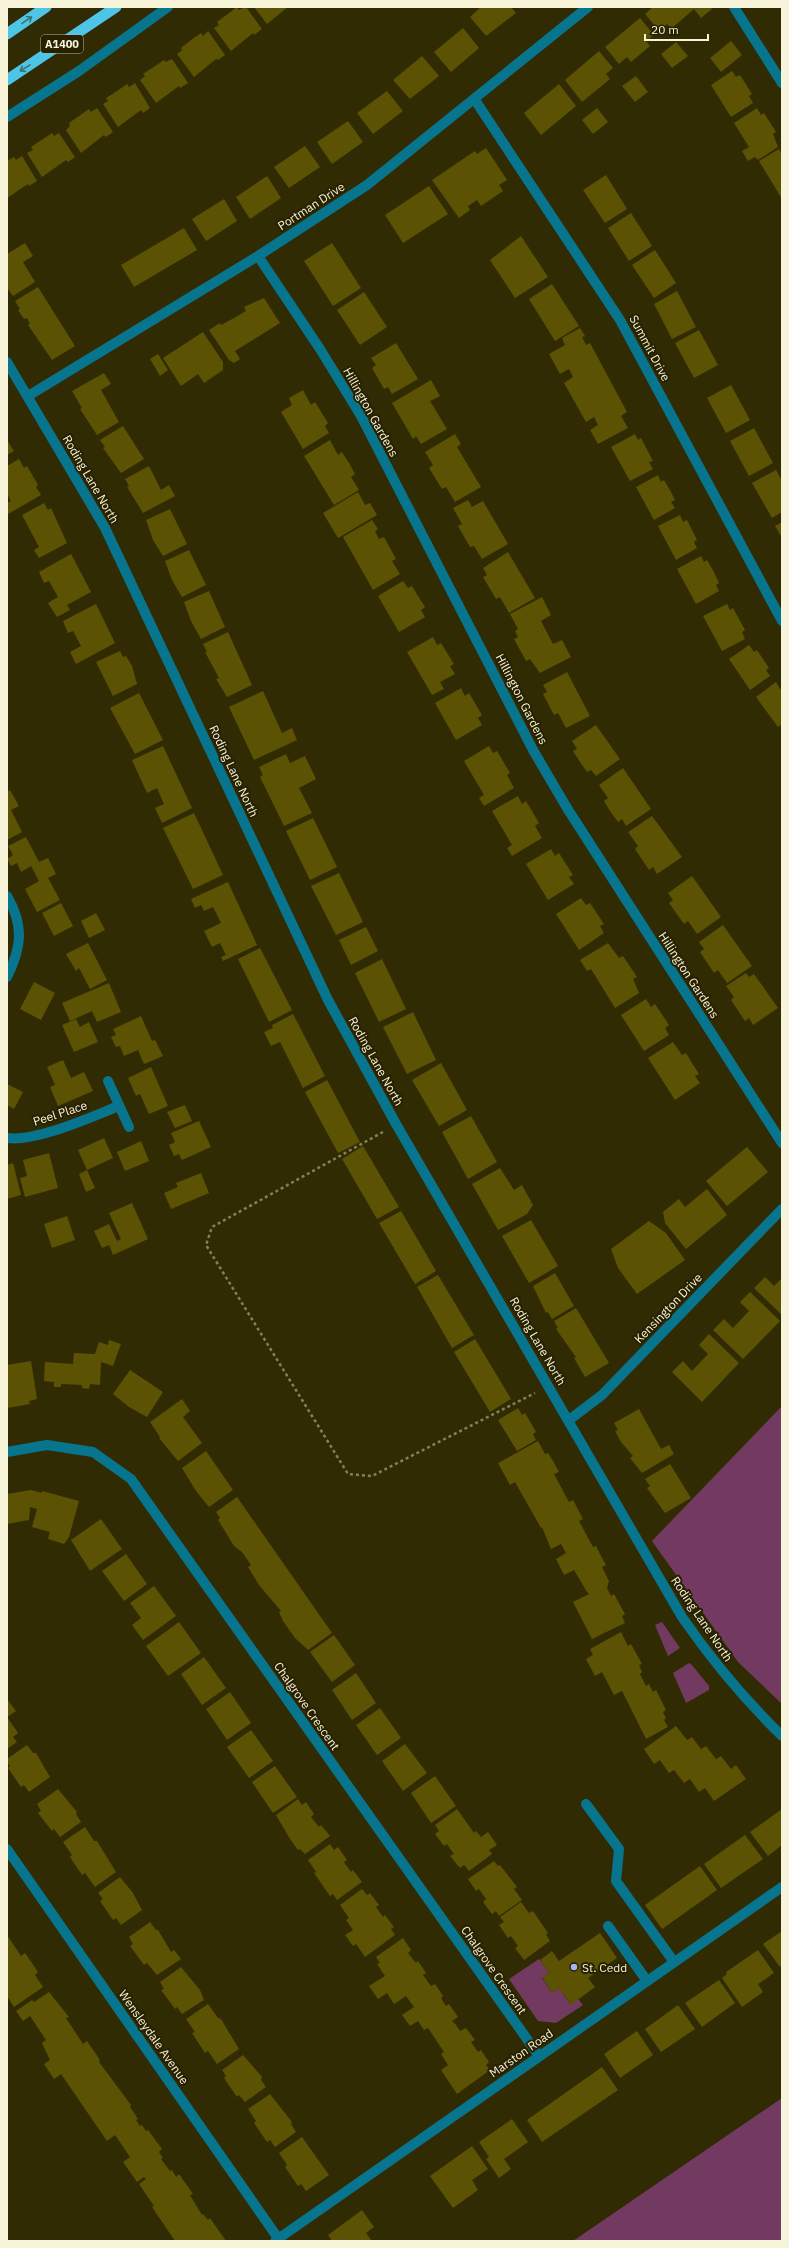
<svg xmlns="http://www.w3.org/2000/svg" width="789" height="2248" font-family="'IBM Plex Sans',sans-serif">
	<rect width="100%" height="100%" fill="#312b04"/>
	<!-- green -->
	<path fill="#733a61" d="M782 1406V1704L738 1662 652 1541Z
		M662 1622 680 1648 668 1656 655 1625Z
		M689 1663 692 1665 709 1686V1690L686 1703 673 1673Z
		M539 1959 549 1973 542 1978 552 1993 559 1988 570 2004 578 1999 583 2005 556 2023 538 2021 509 1979Z
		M782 2098V2241H573Z"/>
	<!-- building -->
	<path fill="#5c5204" d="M237 7 239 10 246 7 262 29 254 35 253 33 231 51 214 28 219 25 217 22Z
		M254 7H288L267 24Z
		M481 7H511L516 13 486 36 470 17Z
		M653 7H710L712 9 701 18 694 9 671 29 667 24 659 31 645 14Z
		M640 18 654 35 646 41 650 46 631 62 627 57 619 64 605 47Z
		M463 28 479 48 451 72 434 52Z
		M208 31 225 55 218 60 216 59 194 77 177 54 182 50 181 48 191 40 201 33 203 36Z
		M731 41 742 55 721 72 710 58Z
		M676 42 688 56 672 68 661 54Z
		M599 51 613 68 606 74 610 79 582 102 565 80Z
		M422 56 439 76 410 99 393 80Z
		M172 59 188 83 180 88 179 86 156 103 140 80 145 76 143 74 164 60 166 62Z
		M732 71 736 77 740 75 752 94 749 96 753 103 731 117 711 85Z
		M636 76 648 92 635 102 622 86Z
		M135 83 150 108 143 113 141 110 118 127 103 104 108 101 106 98 117 91 127 84 129 87Z
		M559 84 576 106 541 135 524 113Z
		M387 91 403 111 373 134 357 113Z
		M97 108 113 132 106 137 104 135 81 153 66 130 70 126 69 123 89 109 91 112Z
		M597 108 608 122 593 134 582 120Z
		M757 108 761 115 764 113 776 132 773 134 778 147 758 160 755 157 748 161 742 151 749 147 734 123Z
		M348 121 363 142 332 164 317 142Z
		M52 133 54 136 59 133 75 157 68 162 66 160 42 177 27 153 33 150 31 147Z
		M305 146 320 167 289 188 274 167Z
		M486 148 507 180 499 185 503 191 481 206 477 200 468 206 470 210 459 218 432 180 475 151 477 154Z
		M779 149 782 154V199L759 161Z
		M22 156 37 181 29 186 28 184 7 198V161L14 157 16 160Z
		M606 175 627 209 605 223 583 190Z
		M267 176 281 198 250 219 236 197Z
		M429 186 448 214 403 243 385 215Z
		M224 199 237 221 206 241 192 219Z
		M631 213 652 246 629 261 608 228Z
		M184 228 197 250 134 287 121 265Z
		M521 236 548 277 515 298 490 260Z
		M25 243 33 256 23 262 35 282 13 296 7 288V254Z
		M332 243 361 288 333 306 304 261Z
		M655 250 676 283 654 298 632 265Z
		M552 284 579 326 555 341 529 299Z
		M38 287 75 346 52 360 28 325 30 324 27 318 24 319 18 310 20 309 15 301Z
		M677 291 696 327 672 339 654 304Z
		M364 292 387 327 360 345 337 310Z
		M264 298 280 323 235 351 240 359 234 363 229 360 209 330 220 323 221 325 234 318 246 311 244 307Z
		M580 328 585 336 582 337 586 345 590 343 627 412 621 416 628 428 598 444 590 430 598 425 594 417 586 422 564 383 573 377 569 369 560 374 549 354 565 345 562 338Z
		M699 330 718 365 694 378 675 343Z
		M203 332 223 362V370L204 383 198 374 181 386 163 358Z
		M396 343 418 379 392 394 388 387 384 389 372 368 376 365 371 358Z
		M158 354 168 370 160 376 150 359Z
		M104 373 111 384 101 390 119 422 97 435 80 409 82 408 72 391Z
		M431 380 440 396 430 401 447 429 421 444 416 436 413 439 392 403Z
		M731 385 750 420 726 433 707 398Z
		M303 390 311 405 315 402 328 423 325 426 329 433 303 449 281 412 292 405 289 398Z
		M123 426 144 459 121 473 103 448 105 447 100 440Z
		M754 428 773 463 749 476 730 441Z
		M455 434 461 444 457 447 481 487 455 502 446 487 442 489 429 468 433 465 425 452Z
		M635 434 638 440 641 438 653 461 649 462 653 469 630 481 611 447Z
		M7 440 14 451 7 455Z
		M330 440 338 455 342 452 349 463 355 474 351 477 359 490 334 505 304 456Z
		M19 459 24 468 27 466 38 485 36 487 41 495 8 514 7 503 11 501 7 494V466Z
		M149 466 161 490 169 485 175 496 143 513 127 487 129 486 125 479Z
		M776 470 782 481V512L772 518 752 483Z
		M658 475 661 482 664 480 670 490 675 500 671 502 675 508 654 520 636 487Z
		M358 492 365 505 370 503 377 515 338 538 323 513Z
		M468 500 472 507 483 501 508 544 482 559 474 546 470 547 458 526 462 524 453 508Z
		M44 503 48 510 51 508 67 543 39 558 34 550 39 547 22 515Z
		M170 509 187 544 163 556 153 540 146 520Z
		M680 515 683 522 687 520 697 540 694 542 697 548 676 560 658 526Z
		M372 520 378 529 375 531 379 539 384 537 396 559 392 561 400 574 373 590 343 537Z
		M782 522V538L775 526Z
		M189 550 206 585 182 597 172 580 165 561Z
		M508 552 535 598 509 613 500 597 496 599 483 577 487 575 483 568Z
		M71 554 91 592 67 605 70 610 57 617 48 603 58 597 49 581 44 583 39 572Z
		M701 556 704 562 707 560 714 572 719 583 716 585 719 591 696 604 677 569Z
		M403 581 408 588 412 586 418 596 425 607 421 610 425 617 399 632 378 596Z
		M209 591 225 627 201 639 191 621 184 602Z
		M542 597 551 615 541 621 553 644 562 640 571 657 540 673 530 659 526 661 514 639 518 637 515 631 518 629 510 614Z
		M96 604 115 643 76 664 70 652 81 646 73 631 68 633 63 621Z
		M727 604 730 610 733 608 745 630 742 632 745 639 722 651 703 616Z
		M228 632 252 685 227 697 216 679 219 678 205 652H207L203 644Z
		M433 637 437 645 441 643 454 664 450 666 455 674 440 682 444 689 432 695 407 652Z
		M749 645 754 652 757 650 769 668 766 670 770 676 750 690 729 659Z
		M120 651 123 657 126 656 132 666 137 684 113 696 96 662Z
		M567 672 590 716 566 728 558 713 554 715 543 694 547 692 543 685Z
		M776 682 780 689 782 688V724L778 727 756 697Z
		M461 688 465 696 469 693 482 715 478 718 482 725 456 740 435 703Z
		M263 691 282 733 292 728 297 740 254 760 229 707Z
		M139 693 163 740 135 754 110 708Z
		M596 725 620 759 596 776 591 770 587 772 580 762 573 751 577 749 572 741Z
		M163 746 192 808 162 823 155 808 164 804 157 788 147 793 132 760Z
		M489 746 493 753 497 751 510 773 507 775 514 788 484 806 479 798 484 795 464 761Z
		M286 754 290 763 305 756 316 779 299 788 312 813 284 826 260 777 263 775 259 767Z
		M623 768 651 809 626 826 622 819 618 822 610 811 604 801 608 798 599 785Z
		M10 790 19 806 11 810 22 832 7 840V792Z
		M518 796 522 804 526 801 539 823 535 826 542 838 512 856 507 848 512 845 492 811Z
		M194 813 223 875 193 889 163 828Z
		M652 816 682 857 657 874 653 867 649 870 635 849 638 846 628 832Z
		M313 818 337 867 310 880 286 831Z
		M26 837 39 862 48 858 56 874 48 878 60 900 37 912 25 889 39 881 31 866 21 872 17 863 11 866 7 859 13 855 8 846Z
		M551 849 555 856 559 853 573 875 569 877 574 884 548 900 526 864Z
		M339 873 363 922 336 935 311 886Z
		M692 876 721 917 697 934 688 921 684 924 669 903 673 900 668 893Z
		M228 882 257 945 223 961 221 957 226 955 220 943 212 947 204 931 221 923 213 907 204 911 201 905 195 908 191 899Z
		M581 898 586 905 590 903 604 924 600 926 604 933 579 950 556 914Z
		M61 903 73 926 54 936 42 913Z
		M96 913 105 930 89 938 81 921Z
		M723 925 752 966 727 983 718 970 714 973 700 952 704 949 699 942Z
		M366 927 378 951 351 965 339 940Z
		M88 943 107 980 90 989 79 968 76 971 66 954Z
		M608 943 619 958 623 956 637 977 633 979 639 993 615 1008 591 969 587 971 580 960Z
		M260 948 292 1010 269 1022 238 959Z
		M382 959 406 1009 379 1022 355 973Z
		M746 973 749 977 754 974 778 1008 753 1025 749 1018 745 1021 731 1000 734 997 726 986Z
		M34 982 55 993 41 1020 20 1009Z
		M109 983 121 1012 97 1022 92 1011 70 1021 62 1003Z
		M646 999 651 1007 655 1004 669 1025 665 1028 669 1035 644 1051 621 1015Z
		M413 1012 436 1060 407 1074 383 1027Z
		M293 1014 325 1076 303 1088 280 1042 271 1046 264 1032 273 1028 272 1025Z
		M141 1016 152 1041 155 1040 163 1056 144 1064 138 1050 124 1056 120 1046 116 1047 111 1037 116 1035 113 1029Z
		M76 1019 80 1027 89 1022 98 1042 74 1052 62 1025Z
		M673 1042 682 1055 686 1053 692 1063 699 1074 695 1076 700 1083 675 1100 648 1058Z
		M63 1060 71 1078 84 1072 93 1091 58 1106 50 1087 55 1085 47 1067Z
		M441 1063 467 1110 439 1126 412 1080Z
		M151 1067 168 1106 149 1114 140 1094 136 1096 128 1078Z
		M327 1080 360 1142 338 1153 305 1092Z
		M7 1084 23 1092 14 1109 7 1105Z
		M185 1105 192 1121 175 1128 167 1112Z
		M471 1116 497 1162 468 1179 442 1132Z
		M199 1121 211 1147 182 1160 179 1154 174 1156 169 1145 175 1142 171 1133Z
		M104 1138 113 1158 87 1170 78 1150Z
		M141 1141 149 1161 125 1171 117 1152Z
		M363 1146 399 1207 377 1219 342 1159Z
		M747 1147 768 1172 727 1206 706 1181Z
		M49 1153 58 1188 25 1197 20 1178 27 1176 23 1160Z
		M13 1163 21 1195 7 1199V1165Z
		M500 1168 514 1190 522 1185 533 1205 527 1214 498 1230 472 1184Z
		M87 1170 95 1188 86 1192 79 1174Z
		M201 1173 209 1193 171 1209 164 1193 178 1187 176 1183Z
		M707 1189 727 1215 686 1249 665 1223 663 1212 679 1199 685 1207Z
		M132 1203 148 1239 113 1255 109 1245 102 1248 94 1231 109 1224 117 1241 121 1239 109 1213Z
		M401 1211 436 1271 415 1284 379 1223Z
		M67 1216 75 1240 52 1248 44 1224Z
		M531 1220 558 1266 529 1283 502 1236Z
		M649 1221 666 1233 685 1260 637 1294 618 1268 611 1249Z
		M555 1273 574 1306 552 1319 548 1312 546 1313 533 1286Z
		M438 1275 474 1335 452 1348 417 1287Z
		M765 1277 774 1286 782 1278V1315L754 1288Z
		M750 1292 780 1321 743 1359 713 1330 724 1319 733 1328 749 1311 740 1302Z
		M576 1308 609 1363 585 1377 574 1358 576 1357 556 1329 558 1328 554 1321Z
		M709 1334 739 1363 702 1402 672 1372 683 1361 692 1371 708 1354 699 1345Z
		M475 1339 511 1399 490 1412 454 1352Z
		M109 1340 121 1344 113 1366 101 1362 100 1385 90 1384 89 1389 82 1388V1385L61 1384V1387H54V1382L44 1381 45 1362 73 1364 74 1353 95 1354 99 1342 108 1345Z
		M31 1361 37 1399 29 1401 30 1404 7 1408V1365Z
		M130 1370 163 1392 147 1417 129 1407 113 1394Z
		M182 1399 190 1411 183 1417 202 1443 178 1461 159 1438 160 1437 150 1422Z
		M518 1408 522 1415 525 1413 536 1432 533 1434 536 1440 517 1451 498 1420Z
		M639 1409 661 1449 669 1445 674 1454 642 1473 630 1458 633 1456 621 1442 615 1431 618 1430 614 1423Z
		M538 1441 545 1454 548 1453 553 1461 559 1472 554 1474 569 1502 573 1500 583 1519 579 1521 593 1547 596 1546 601 1556 606 1565 602 1567 609 1581 607 1588 611 1596 614 1594 625 1614 622 1616 625 1623 592 1639 573 1602 589 1594 587 1592 574 1570 564 1575 556 1559 566 1553 561 1544 551 1549 542 1527 541 1528 515 1482 510 1485 498 1463Z
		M206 1451 233 1490 209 1507 196 1491 182 1468Z
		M670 1464 691 1498 665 1513 647 1488 650 1486 645 1479Z
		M31 1490 42 1493V1491L79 1501 69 1537 64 1544 48 1539 50 1532 32 1527 37 1509 30 1507 29 1520 7 1524V1494Z
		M237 1497 332 1633 308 1650 295 1638 283 1621 279 1612 281 1611 259 1585 248 1567 251 1565 242 1552 234 1546 218 1520 220 1518 216 1512Z
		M101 1519 122 1549 90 1571 71 1540Z
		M126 1554 147 1584 124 1601 102 1571Z
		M154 1586 176 1616 143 1640 132 1625 141 1618 130 1603Z
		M179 1622 201 1653 168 1676 146 1646Z
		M621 1632 628 1646 631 1644 642 1664 639 1665 642 1672 640 1674 646 1686 649 1684 653 1692 656 1690 666 1710 663 1712 666 1718 664 1720 668 1727 646 1739 622 1691 614 1695 602 1672 595 1676 586 1659 593 1655 590 1649Z
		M334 1635 355 1665 332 1682 310 1652Z
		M204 1657 226 1688 202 1705 181 1674Z
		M356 1673 376 1703 352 1720 332 1690Z
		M230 1692 251 1723 227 1740 206 1709Z
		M7 1699 16 1711 7 1717 18 1733 13 1737 17 1742 7 1749Z
		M380 1708 401 1738 377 1755 356 1725Z
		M676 1726 687 1740 692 1737 701 1749 706 1746 716 1759 721 1756 731 1769 736 1765 746 1779 714 1801 705 1788 699 1792 690 1779 684 1783 674 1770 669 1773 660 1760 654 1764 644 1749Z
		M251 1730 273 1761 249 1778 227 1747Z
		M405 1744 427 1773 403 1791 382 1761Z
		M27 1745 33 1753H36L50 1777 29 1792 24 1785 21 1787 8 1768 10 1766 7 1762V1759Z
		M275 1766 297 1797 273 1813 252 1782Z
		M435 1776 456 1806 431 1823 411 1793Z
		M58 1789 77 1812 76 1814 81 1822 60 1837 54 1829 52 1831 38 1813 41 1811 37 1804Z
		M298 1799 302 1805 306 1802 314 1814 311 1817 319 1827 321 1825 330 1836 305 1854 300 1849 298 1850 290 1839 276 1815Z
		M457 1809 474 1833 476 1831 481 1837 488 1832 497 1845 489 1850 492 1854 469 1871 464 1865 460 1868 450 1856 454 1854 451 1850 447 1844 444 1846 435 1834 439 1831 435 1825Z
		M782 1809V1845L768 1856 750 1832Z
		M85 1827 94 1841H97L116 1872 95 1887 85 1873 82 1875 70 1857 72 1855 63 1842Z
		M745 1835 763 1859 721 1888 704 1864Z
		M330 1844 334 1850 338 1847 347 1860 344 1862 351 1872 353 1870 362 1882 337 1900 333 1894 330 1896 314 1873 316 1872 308 1860Z
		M494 1861 498 1866 500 1865 517 1887 514 1889 522 1900 499 1916 496 1911 492 1914 483 1902 486 1899 479 1889 476 1891 468 1879Z
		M700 1866 717 1890 662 1929 645 1905Z
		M120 1877 133 1893 142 1910 121 1925 116 1918 113 1920 100 1901 103 1899 98 1893Z
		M362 1889 367 1895 370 1893 379 1905 376 1907 383 1917 385 1915 394 1927 391 1929 395 1935 365 1957 356 1944 353 1946 345 1935 353 1930 346 1920 349 1918 340 1905Z
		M521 1902 529 1913 533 1911 548 1933 546 1935 550 1941 524 1960 515 1948 518 1946 511 1936 508 1938 499 1925 504 1922 500 1917Z
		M150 1922 156 1930H158L171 1952 174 1950 181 1959 157 1975 147 1963 144 1965 130 1946 133 1944 129 1937Z
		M782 1931V1965L780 1967 763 1944Z
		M600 1933 617 1958 588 1978 595 1987 571 2005 559 1988 552 1993 542 1977 549 1973 540 1960 552 1951 559 1961Z
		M7 1935 21 1956 25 1953 38 1972 35 1975 43 1987 14 2007 7 1996Z
		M403 1938 411 1950 408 1953 411 1957 416 1963 418 1961 426 1973 423 1975 431 1986 435 1984 443 1996 441 1998 446 2006 449 2004 458 2017 452 2021 456 2025 460 2031 466 2028 475 2040 471 2042 478 2052 481 2050 489 2062 486 2065 490 2070 457 2094 441 2070 448 2065 441 2054 444 2052 428 2028 424 2030 418 2021 410 2026 402 2015 414 2007 406 1996 394 2004 387 1993 378 1999 369 1986 385 1976 377 1964 380 1963 376 1957Z
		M758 1950 774 1973 758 1984 763 1992 742 2007 722 1978 727 1974 726 1972Z
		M181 1967 200 1990 204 2000 182 2014 177 2007 175 2009 161 1990 164 1989 160 1982Z
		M719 1980 735 2003 702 2027 685 2003Z
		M49 1992 69 2017 66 2018 83 2044 87 2041 100 2060 99 2062 131 2105 130 2107 138 2119 136 2120 140 2126 142 2125 146 2131 148 2130 162 2149 159 2152 163 2158 161 2159 170 2171 172 2170 176 2177 179 2174 193 2194 190 2195 202 2215 203 2214 208 2220 210 2218 226 2241H175L152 2207 154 2206 139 2184 146 2179 144 2177 137 2182 123 2162 130 2157 115 2135 107 2141 61 2074 54 2079 44 2064 50 2060 42 2043 46 2040 30 2016 23 2021 16 2011 32 2000 34 2002Z
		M208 2004 218 2018 221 2019 239 2049 217 2064 208 2051 205 2053 192 2033 195 2032 186 2019Z
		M678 2005 695 2029 661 2052 645 2029Z
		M637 2031 653 2055 620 2078 604 2054Z
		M243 2055 262 2077 261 2080 266 2087 245 2102 239 2095 237 2097 224 2078 226 2076 222 2070Z
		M602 2067 618 2090 542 2142 527 2120Z
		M270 2094 292 2122 291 2124 296 2132 275 2147 270 2140 267 2142 254 2123 256 2121 248 2109Z
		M512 2119 528 2142 504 2159 511 2169 499 2178 486 2159 489 2157 479 2142Z
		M302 2137 329 2175 306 2191 301 2184 298 2186 285 2167 287 2165 279 2153Z
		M472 2146 488 2169 472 2180 478 2190 453 2208 430 2176Z
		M362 2210 374 2227 366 2233 372 2241H332L328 2235Z"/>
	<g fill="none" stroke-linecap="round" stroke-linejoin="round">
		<!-- path -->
		<path stroke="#84805e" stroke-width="2.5" stroke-dasharray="3 3" stroke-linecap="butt" d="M383 1132 212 1227 206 1245 348 1474 372 1476 535 1393"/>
		<!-- service -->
		<path stroke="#08758f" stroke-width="10" d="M586 1804 619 1849 616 1881 674 1962
			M608 1926 647 1981"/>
		<!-- minor -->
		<path stroke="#08758f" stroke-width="10" d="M734 7 782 83
			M475 100 620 320 782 621
			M7 117 79 71 168 7
			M258 256 320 349 361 416 533 750 567 808 782 1143
			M28 396 258 256 367 185 588 7
			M7 896C24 925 22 947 7 977
			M108 1081 129 1127
			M7 1138C36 1142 91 1117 119 1106
			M569 1420 602 1395 782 1209
			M7 1452 47 1445 93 1452 131 1479 539 2056
			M7 1849 280 2241
			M275 2241 782 1887"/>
		<!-- tertiary -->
		<path stroke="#08758f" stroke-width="10" d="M7 362 105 528 328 1000 396 1124 682 1617C713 1662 743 1698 782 1736"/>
		<!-- trunk -->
		<path stroke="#4ec4e7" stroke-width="11" d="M7 34 46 7
			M7 80 116 7"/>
	</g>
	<!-- one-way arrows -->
	<defs><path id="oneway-shaft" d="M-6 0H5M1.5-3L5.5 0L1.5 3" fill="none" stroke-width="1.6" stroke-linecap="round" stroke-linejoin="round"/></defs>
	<g stroke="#3a7274">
		<use href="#oneway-shaft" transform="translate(27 20) rotate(-34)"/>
		<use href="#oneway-shaft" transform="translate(25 68) rotate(148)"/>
	</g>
	<!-- markers -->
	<circle fill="#abaffb" stroke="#272100" stroke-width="1.5" cx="574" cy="1967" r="4"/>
	<g text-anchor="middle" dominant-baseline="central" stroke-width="4" stroke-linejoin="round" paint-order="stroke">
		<!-- shield labels -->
		<rect fill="#272100" stroke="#b9b599" stroke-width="1" x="41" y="35" width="42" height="18" rx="3"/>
		<g font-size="11" font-weight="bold" fill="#f7f4da">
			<text x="62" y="44">A1400</text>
		</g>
		<!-- street labels -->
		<g font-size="12" fill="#f7f4da" stroke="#272100">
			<text transform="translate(311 206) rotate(-33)">Portman Drive</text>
			<text transform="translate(650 348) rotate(62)">Summit Drive</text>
			<text transform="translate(371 412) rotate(61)">Hillington Gardens</text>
			<text transform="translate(91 479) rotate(60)">Roding Lane North</text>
			<text transform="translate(522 699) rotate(63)">Hillington Gardens</text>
			<text transform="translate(234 771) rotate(65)">Roding Lane North</text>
			<text transform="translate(689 975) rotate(57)">Hillington Gardens</text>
			<text transform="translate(376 1061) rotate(61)">Roding Lane North</text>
			<text transform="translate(60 1113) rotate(-18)">Peel Place</text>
			<text transform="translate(668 1308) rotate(-46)">Kensington Drive</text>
			<text transform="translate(538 1341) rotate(60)">Roding Lane North</text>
			<text transform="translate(702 1619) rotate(56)">Roding Lane North</text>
			<text transform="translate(307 1706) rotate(55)">Chalgrove Crescent</text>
			<text transform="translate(494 1970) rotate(55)">Chalgrove Crescent</text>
			<text transform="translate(154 2037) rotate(55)">Wensleydale Avenue</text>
			<text transform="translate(521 2053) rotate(-35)">Marston Road</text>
		</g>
		<!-- poi labels -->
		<g font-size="12" fill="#f7f4da" stroke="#272100" text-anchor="start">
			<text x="582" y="1967">St. Cedd</text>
		</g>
	</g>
	<!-- border -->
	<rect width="789" height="2248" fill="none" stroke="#f7f4da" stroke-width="16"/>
	<!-- scale -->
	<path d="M645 34v6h63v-6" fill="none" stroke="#f7f4da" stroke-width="2"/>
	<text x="651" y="34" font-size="12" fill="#f7f4da" stroke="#272100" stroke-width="3" paint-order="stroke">20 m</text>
</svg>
